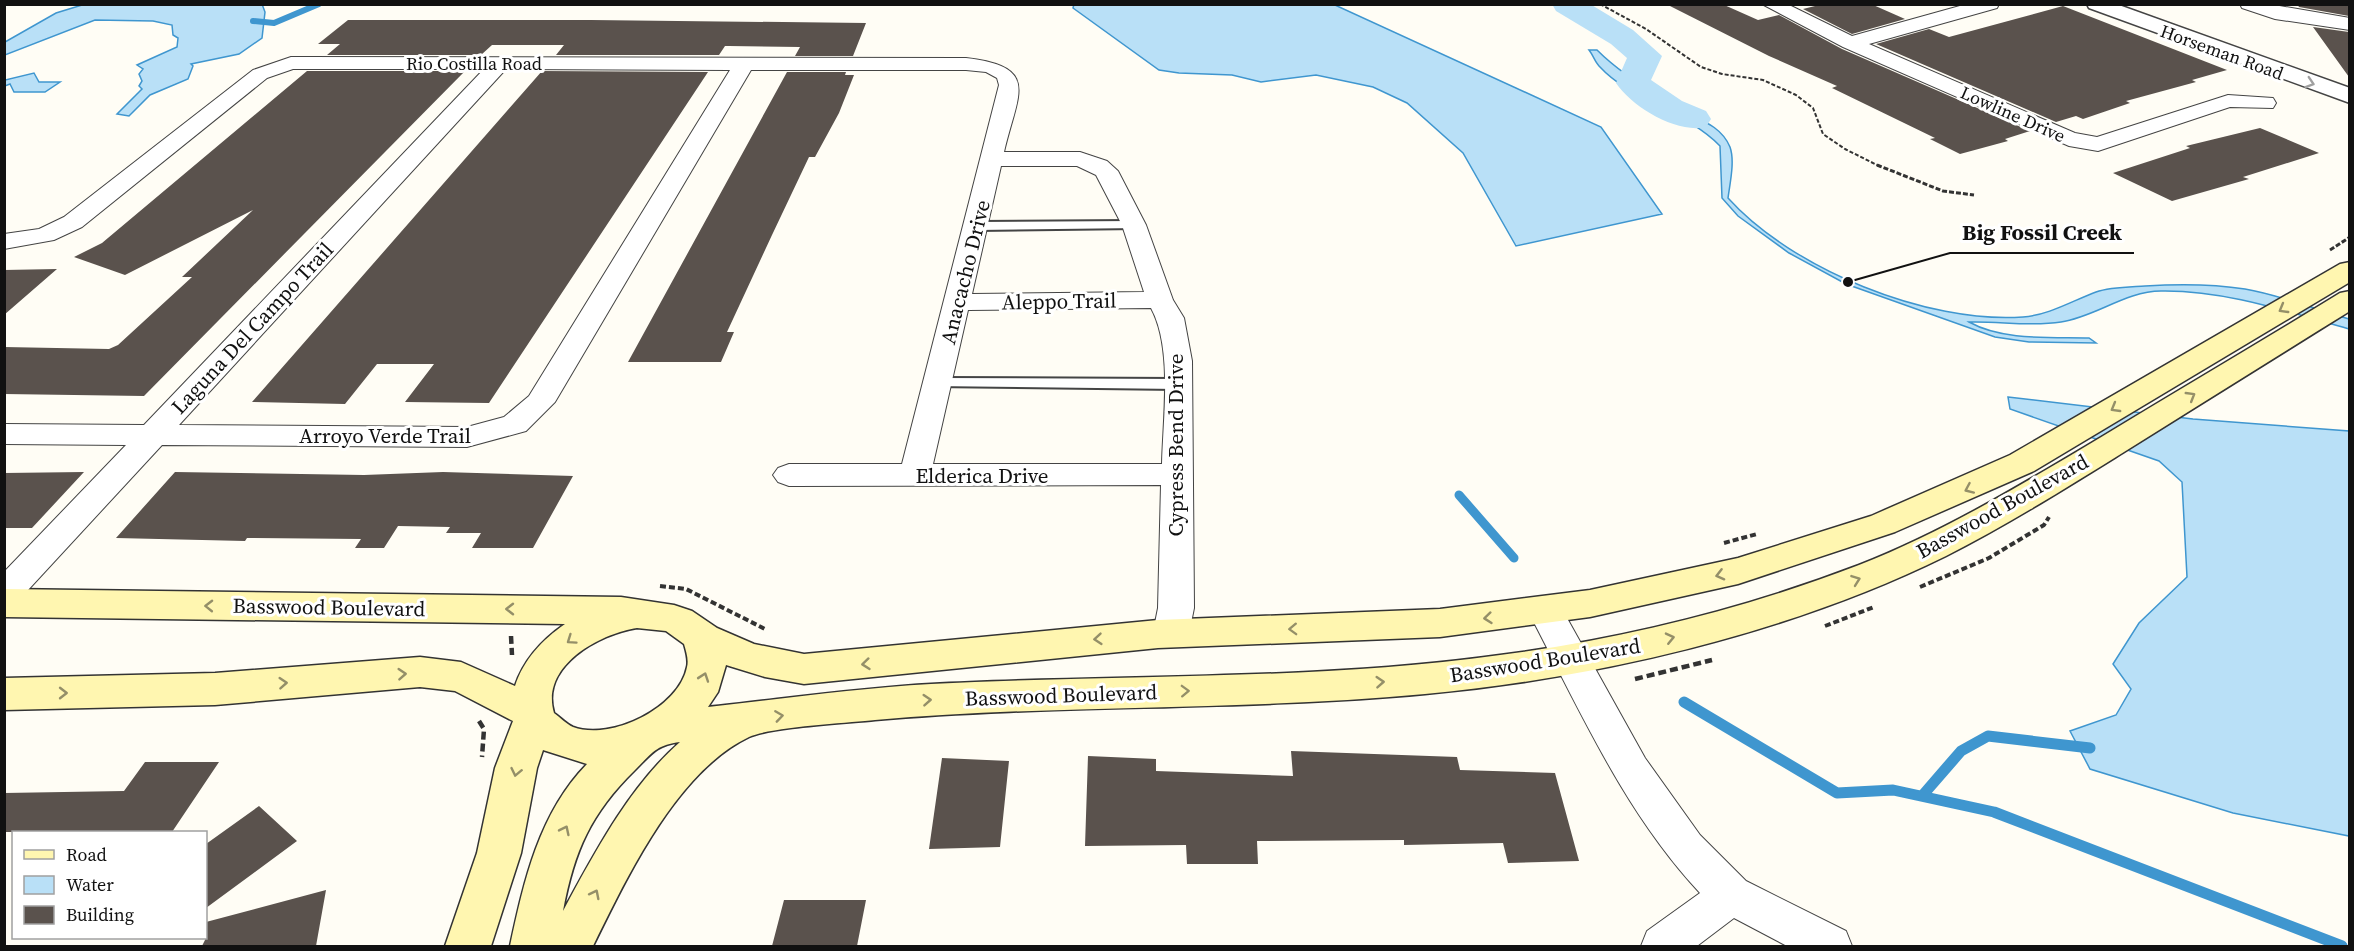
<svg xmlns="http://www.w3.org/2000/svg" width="2354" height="951" font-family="'Source Serif 4',serif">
	<rect width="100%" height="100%" fill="#fffdf5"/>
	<!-- water -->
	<path fill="#b9e0f7" stroke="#3f96cf" stroke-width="1.5" d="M262 4 265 12 262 38 239 54 191 64 193 66 188 79 150 95 129 116 117 114 142 89 139 86 142 81 139 74 143 69 137 65 177 47 178 38 173 35 172 25 153 21 95 20 5 55V42L56 13 82 5Z
		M1074 4 1335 5 1601 127 1662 214 1516 246 1463 153 1407 103 1373 87 1316 75 1261 82 1232 75 1179 73 1159 70 1073 8Z
		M1562 5H1574L1632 37 1654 57 1650 64 1622 48 1610 33 1586 16Z
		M1589 50H1597C1620 73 1648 89 1675 107 1695 119 1720 123 1730 147 1735 161 1730 183 1728 198 1792 269 1927 324 2023 317 2049 315 2072 301 2096 292 2110 287 2130 287 2145 286 2177 284 2213 284 2245 289 2280 295 2315 309 2349 319V329C2288 312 2226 290 2161 291 2126 291 2095 317 2061 322 2031 327 1999 321 1969 322 2003 341 2051 337 2089 338L2096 343 2029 342 1995 337 1846 284 1789 253 1738 216 1722 198 1720 146C1686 111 1632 102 1599 66 1595 62 1593 55 1589 50Z
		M34 73 39 82H60L45 92H14L10 84 5 86V80Z
		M2008 397 2193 419 2349 431V836L2233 813 2090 769 2070 731 2116 715 2131 689 2113 664 2139 623 2187 577 2182 482 2159 461 2010 409Z"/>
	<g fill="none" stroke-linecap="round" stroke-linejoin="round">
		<!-- stream-far2 -->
		<path stroke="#3f96cf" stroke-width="6" d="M253 21 274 23 319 4"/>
		<!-- stream-far1 -->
		<path stroke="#3f96cf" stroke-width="9" d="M1459 495 1514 558"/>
		<!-- stream -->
		<path stroke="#3f96cf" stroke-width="11" d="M1684 702 1837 793 1893 790 1994 812 2342 946
			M1922 796 1961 751 1988 736 2090 748"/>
		<!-- river -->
		<path fill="#b9e0f7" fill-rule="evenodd" d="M1552 4H1590L1633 30 1662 56 1651 80 1682 101 1706 111 1711 119 1706 127C1677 134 1632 107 1616 83L1627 58 1611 44 1556 11Z"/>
	</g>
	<!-- building -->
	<path fill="#5a524d" d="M1666 4H1722L1758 20 1779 15 1842 49 2030 131 2005 139 2008 141 1960 154 1930 139 1935 138 1832 88 1837 86 1769 56Z
		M1823 4H1871L1905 19 1852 34 1803 9Z
		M2297 4H2349V16L2299 7Z
		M2063 6 2227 70 2192 80 2196 82 2126 101 2130 103 2083 119 2076 116 2056 122 1876 44 1929 29 1949 37Z
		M348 20H591L866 23 853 56H795L800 47 729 46H725L719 55H556L564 45H492L481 55H327L340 44H318Z
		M2313 27 2349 32V77Z
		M307 71H465L144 396 4 394V347L109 349 118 345 192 277H182L253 210 125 275 74 257 102 243Z
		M542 71 708 72 489 403 405 402 434 364H377L345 404 252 402Z
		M787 72H846L845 75H854L839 113 815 157H809L772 235 727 332H734L721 362H628Z
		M2260 128 2319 153 2243 177 2249 179 2172 201 2113 173 2190 148 2186 146Z
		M57 269 4 315V270Z
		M84 472 32 528H4V473Z
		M175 472 364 475 443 472 573 476 533 548H472L481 533H446L450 527 398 526 384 548H355L361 539 247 538 245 541 116 538Z
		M1291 751 1457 757 1460 770 1555 773 1579 861 1508 863 1503 843 1404 845V840L1257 841 1258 864H1187L1186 845 1085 846 1088 756 1156 759V771L1293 776Z
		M942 758 1009 761 1000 847 929 849Z
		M145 762H219L172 832H4V793L124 791Z
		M259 806 297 841 206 908V844Z
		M326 890 316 946H202L206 938V922Z
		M784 900H866L857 946H772Z"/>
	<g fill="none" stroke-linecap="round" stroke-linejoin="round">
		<!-- service casing -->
		<g stroke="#444" stroke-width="4">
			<path id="service" d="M1134 221 1139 222V228L977 230 971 226 977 222Z
				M937 378 1178 379 1186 384 1178 389 932 386 929 383 932 380Z"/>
		</g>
		<!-- minor casing -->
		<g stroke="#444" stroke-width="2">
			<path id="minor" d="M1762 4H1787L1852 36 1967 4H1999L1997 8 1869 44 2075 133 2097 137 2228 95 2273 98 2276 103 2273 108 2230 107 2098 151 2069 146 1843 47Z
				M2240 4H2268L2350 18V30L2275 19 2242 8Z
				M291 57 966 58C1042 67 1017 94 1004 152H1080L1107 161 1118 171 1146 225 1173 300 1184 318 1192 361 1194 608 1189 633 1184 643 1171 647 1158 643 1153 633 1158 608 1161 485 789 486 778 482 773 475 778 468 789 464H902L999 85 997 78 986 72 966 70H751L555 402 526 431 467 447 162 445 16 603 4 607V572L126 445 4 444V424L144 425 484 69H293L267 78 82 227 54 240 4 249V234L39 229 64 217 253 70ZM506 69 730 70 529 396 504 417 467 427 179 425ZM1001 166H1077L1096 175 1122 225 1144 292 972 294ZM1151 308C1173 348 1163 418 1162 464H933L968 310Z
				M1546 598 1558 602 1645 758 1700 835 1746 881 1846 931 1852 946H1787L1734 918 1697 946H1641L1647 931 1700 893C1624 812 1579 708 1528 611L1534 602Z"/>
		</g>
		<!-- tertiary casing -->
		<g stroke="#444" stroke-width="3">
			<path id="tertiary" d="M2087 4H2116L2350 88V103L2089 8Z"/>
		</g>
		<!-- secondary casing -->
		<g stroke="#333" stroke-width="3">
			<path id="secondary" d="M2350 262V282L2034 471 1895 532 1738 584 1590 617 1440 637 1158 648 804 684 765 677 726 665 718 692 708 707C783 699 857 688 931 684 1121 674 1312 681 1500 655 1623 639 1744 609 1859 565 1946 531 2024 483 2103 436 2182 388 2262 341 2340 293L2350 291V311C2274 358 2199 405 2124 452 2066 488 2007 525 1946 556 1790 633 1598 678 1425 694 1242 711 1058 704 875 720 848 723 770 727 749 737 676 772 627 877 593 946H510C524 881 539 813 587 764L543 750 537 768 521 853 491 946H445L477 853 495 768 513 721 455 691 420 687 215 705 4 710V678L215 673 420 657 461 662 515 686C524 659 542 640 565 624L4 617V589L621 597 674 605 692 611 717 628 754 644 804 654 1158 620 1440 609 1590 590 1738 558 1871 516 2010 455 2340 264ZM637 628 666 631 684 644C686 651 689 660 687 667 679 708 611 741 573 727 566 724 560 717 554 713 540 666 599 634 637 628ZM680 742C629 787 595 852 563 911 574 851 591 813 635 770 652 753 656 745 680 742Z"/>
		</g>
		<!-- path-far3 -->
		<path stroke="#333" stroke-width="2" stroke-dasharray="4 2" stroke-linecap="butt" d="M1600 4 1646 29 1701 67 1722 74 1763 80 1796 95 1813 108 1823 134 1845 149 1881 167"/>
		<!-- path-far2 -->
		<path stroke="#333" stroke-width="3" stroke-dasharray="5 2" stroke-linecap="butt" d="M1877 165 1943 191 1974 195
			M2330 250 2350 237"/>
		<!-- path-far1 -->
		<path stroke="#333" stroke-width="4" stroke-dasharray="6 3" stroke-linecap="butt" d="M1724 543 1757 534
			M660 586 686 589 765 629
			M1920 587 1989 558 2044 525 2049 517
			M1825 626 1874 607"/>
		<!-- path -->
		<path stroke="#333" stroke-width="4.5" stroke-dasharray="8 4" stroke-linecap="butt" d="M511 636 512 655
			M1635 679 1712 660
			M479 721 484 729 482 757"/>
		<!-- service -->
		<use href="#service" fill="#fff" fill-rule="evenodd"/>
		<!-- minor -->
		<use href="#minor" fill="#fff" fill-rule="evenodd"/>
		<!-- tertiary -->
		<use href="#tertiary" fill="#fff" fill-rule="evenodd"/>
		<!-- secondary -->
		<use href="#secondary" fill="#fff6b0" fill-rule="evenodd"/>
	</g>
	<!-- one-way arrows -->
	<defs><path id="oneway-chevron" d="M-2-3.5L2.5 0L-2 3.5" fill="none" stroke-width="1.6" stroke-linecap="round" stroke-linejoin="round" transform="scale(1.5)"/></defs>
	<use stroke="#a0a0a0" href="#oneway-chevron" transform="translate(2310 83) rotate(18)"/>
	<g stroke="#948f68">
		<use href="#oneway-chevron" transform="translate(2283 309) rotate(150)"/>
		<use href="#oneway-chevron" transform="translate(2191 396) rotate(-31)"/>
		<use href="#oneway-chevron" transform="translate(2115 408) rotate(150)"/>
		<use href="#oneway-chevron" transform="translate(1969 489) rotate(156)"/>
		<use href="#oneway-chevron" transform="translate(1720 575) rotate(166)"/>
		<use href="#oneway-chevron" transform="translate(1856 580) rotate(-20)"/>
		<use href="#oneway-chevron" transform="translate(209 606) rotate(-179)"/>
		<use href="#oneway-chevron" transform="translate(510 609) rotate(-180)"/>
		<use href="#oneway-chevron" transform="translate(1488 618) rotate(174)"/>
		<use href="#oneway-chevron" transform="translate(1293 629) rotate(178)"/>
		<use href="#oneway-chevron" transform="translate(1670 638) rotate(-13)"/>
		<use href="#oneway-chevron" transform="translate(1098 639) rotate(175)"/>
		<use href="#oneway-chevron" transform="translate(571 640) rotate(145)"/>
		<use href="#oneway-chevron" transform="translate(866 664) rotate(174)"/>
		<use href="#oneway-chevron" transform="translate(402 674) rotate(-4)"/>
		<use href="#oneway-chevron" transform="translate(704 677) rotate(-71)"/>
		<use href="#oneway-chevron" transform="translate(1380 682) rotate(-4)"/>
		<use href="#oneway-chevron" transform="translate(283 683) rotate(-4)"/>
		<use href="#oneway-chevron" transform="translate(1185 691) rotate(-2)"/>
		<use href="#oneway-chevron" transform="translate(63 693)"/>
		<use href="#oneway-chevron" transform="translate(927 700) rotate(-4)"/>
		<use href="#oneway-chevron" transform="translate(779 716) rotate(-8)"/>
		<use href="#oneway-chevron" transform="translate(516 772) rotate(102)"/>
		<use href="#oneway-chevron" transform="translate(565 830) rotate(-64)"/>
		<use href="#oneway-chevron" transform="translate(595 894) rotate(-63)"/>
	</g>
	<g text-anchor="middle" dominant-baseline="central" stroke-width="6" stroke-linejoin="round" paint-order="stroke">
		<!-- far-street labels -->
		<g font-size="18" fill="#111" stroke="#fff">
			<text transform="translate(2222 52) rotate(20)">Horseman Road</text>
			<text x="474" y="63">Rio Costilla Road</text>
			<text transform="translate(2013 114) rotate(24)">Lowline Drive</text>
		</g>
		<!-- street labels -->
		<g font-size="21" fill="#111" stroke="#fff">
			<text transform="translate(965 272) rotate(-76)">Anacacho Drive</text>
			<text transform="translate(1059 301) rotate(-1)">Aleppo Trail</text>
			<text transform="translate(252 328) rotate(-47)">Laguna Del Campo Trail</text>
			<text x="385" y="435">Arroyo Verde Trail</text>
			<text transform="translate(1175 445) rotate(-90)">Cypress Bend Drive</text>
			<text x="982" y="475">Elderica Drive</text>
			<text transform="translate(2002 506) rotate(-29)">Basswood Boulevard</text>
			<text transform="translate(329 607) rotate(1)">Basswood Boulevard</text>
			<text transform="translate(1545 660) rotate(-9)">Basswood Boulevard</text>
			<text transform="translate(1061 695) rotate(-2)">Basswood Boulevard</text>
		</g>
	</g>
	<!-- callouts -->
	<path fill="none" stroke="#111" stroke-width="2" d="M1848 282L1950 253H2134"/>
	<circle fill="#111" stroke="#fff" stroke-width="2" cx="1848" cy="282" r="6"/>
	<g font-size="22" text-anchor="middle" font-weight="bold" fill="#111" stroke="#fff" stroke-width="6" stroke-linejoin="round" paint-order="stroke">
		<text x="2042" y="240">Big Fossil Creek</text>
	</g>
	<!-- border -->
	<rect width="2354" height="951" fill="none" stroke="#111111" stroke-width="12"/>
	<!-- legend -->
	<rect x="12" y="831" width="195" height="108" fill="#ffffff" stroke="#a0a0a0" stroke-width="1.5"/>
	<rect x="24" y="850" width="30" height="9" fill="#fff6b0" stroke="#a0a0a0" stroke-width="1.5"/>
	<text x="66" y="861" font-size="18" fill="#111111">Road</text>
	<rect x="24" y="876" width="30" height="18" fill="#b9e0f7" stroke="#a0a0a0" stroke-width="1.5"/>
	<text x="66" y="891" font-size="18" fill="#111111">Water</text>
	<rect x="24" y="906" width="30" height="18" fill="#5a524d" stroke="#a0a0a0" stroke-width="1.5"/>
	<text x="66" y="921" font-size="18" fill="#111111">Building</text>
</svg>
